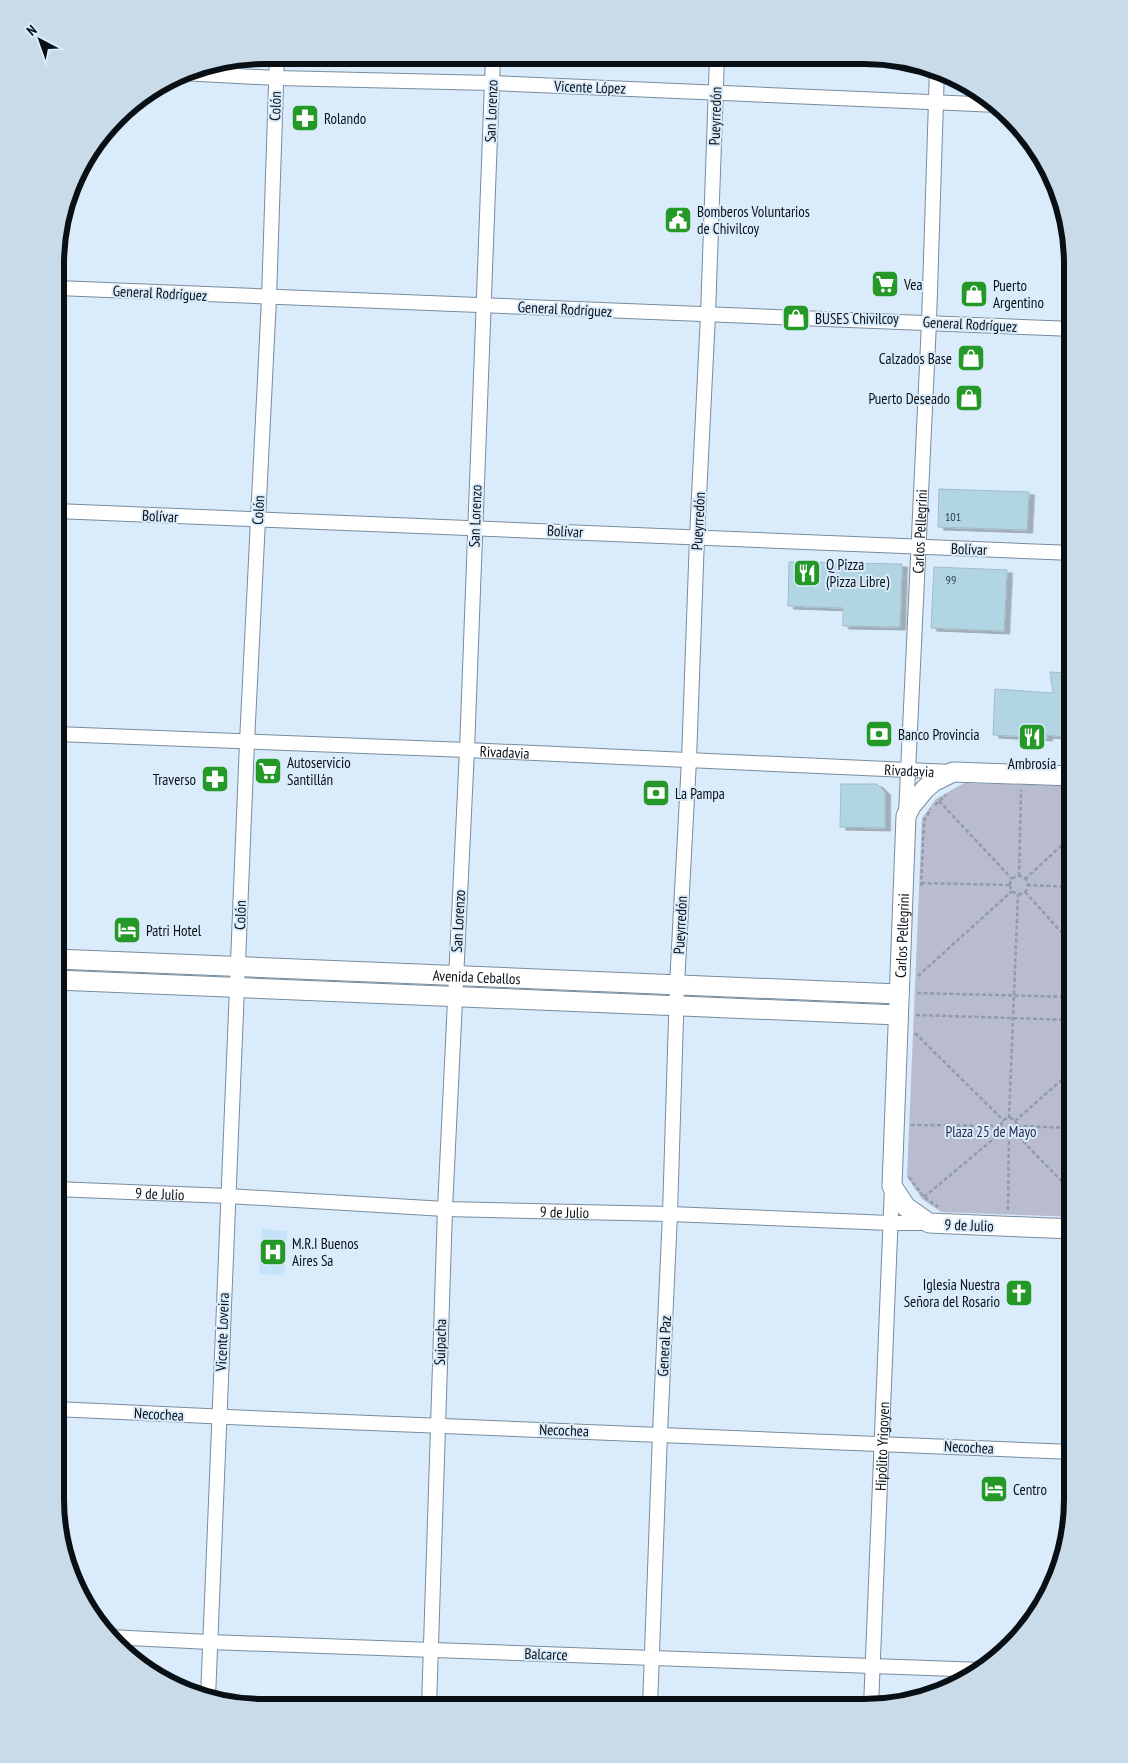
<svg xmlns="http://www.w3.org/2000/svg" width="1128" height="1763" font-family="'PT Sans Narrow',sans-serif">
	<defs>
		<filter id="shadow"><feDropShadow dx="5.5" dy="3" stdDeviation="0" flood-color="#0004"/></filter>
	</defs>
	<rect width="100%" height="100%" fill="#daecfb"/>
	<!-- built -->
	<path fill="#c5e2f9" d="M262 1229 287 1231 284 1275 259 1274Z"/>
	<!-- green -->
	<path fill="#b9bbcf" d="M264 55H269L268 66 220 64Z
		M964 783 1073 786V1217L941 1212 922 1199 907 1177 922 818 936 799Z"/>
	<!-- building -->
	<path fill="#b1d5e2" stroke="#a1bdc7" filter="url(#shadow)" d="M939 489 1029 492 1027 530 938 527Z
		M789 562 902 564 900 627 843 626V608L788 606Z
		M934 567 1007 570 1004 631 931 628Z
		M1050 672 1073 673V738L1047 735V738L993 735 995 689 1053 693Z
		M841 784H877L885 792V828L840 827Z"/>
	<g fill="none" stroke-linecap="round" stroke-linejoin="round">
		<!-- street casing -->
		<g stroke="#788c9d" stroke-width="16">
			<g id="street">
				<path d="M181 73 276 78 492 83 998 105"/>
				<path d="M57 288C395 304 734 313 1073 329"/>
				<path d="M56 511 1073 553"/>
				<path id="s1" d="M56 734 467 750 952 772"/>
				<path id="s2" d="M906 815 929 322 937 69"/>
				<path id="s3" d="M55 1189 228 1196 445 1209 670 1214 890 1223H929"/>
				<path d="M55 1409C394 1426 733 1435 1073 1452"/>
				<path d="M109 1637 210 1642 983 1670"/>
				<path d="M208 1698 247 742 269 298 277 55"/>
				<path d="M429 1707 445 1209 467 750 493 56"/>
				<path d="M650 1707 660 1433 670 1214 677 985 689 760 697 537 708 315 717 56"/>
				<path id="s4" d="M871 1707 892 1186"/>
			</g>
		</g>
		<!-- secondary casing -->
		<g stroke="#788c9d" stroke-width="21">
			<g id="secondary">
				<path id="s5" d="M56 959 899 994"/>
				<path d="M56 980 898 1015"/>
				<path id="s6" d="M1073 1229 929 1223 906 1207 892 1186 906 816 911 806 925 789 933 782 953 772 1073 776"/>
			</g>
		</g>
		<!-- path -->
		<path stroke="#8e9da8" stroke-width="2.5" stroke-dasharray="4 2.5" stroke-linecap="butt" d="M939 801 1012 879
			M935 805 946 795
			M1019 876 1021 790
			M1010 885a9 9 0 1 1 18 0a9 9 0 1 1-18 0Z
			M1025 879 1073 835
			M921 883 1010 885
			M1027 885 1073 887
			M921 886 924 821 931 809
			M1025 892 1073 945
			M918 976 1012 891
			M917 993 1073 997
			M916 1015 1073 1020
			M915 1033 1004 1121
			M1009 1118 1018 894
			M1001 1126a8 8 0 1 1 16 0a8 8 0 1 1-16 0Z
			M1015 1121 1073 1070
			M911 1125 1001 1126
			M1017 1126 1073 1128
			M1014 1132 1073 1193
			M909 1177 924 1197 938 1207
			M924 1197 1003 1131
			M1008 1210 1009 1134"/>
		<!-- street -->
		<use href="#street" stroke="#fff" stroke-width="14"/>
		<!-- secondary -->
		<use href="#secondary" stroke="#fff" stroke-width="19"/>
	</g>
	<!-- icons -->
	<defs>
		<g id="pharmacy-square" transform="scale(1.4375)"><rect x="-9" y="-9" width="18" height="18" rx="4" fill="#259928" stroke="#daecfb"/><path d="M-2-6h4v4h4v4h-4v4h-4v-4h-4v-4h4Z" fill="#fff"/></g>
		<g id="civic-square" transform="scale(1.4375)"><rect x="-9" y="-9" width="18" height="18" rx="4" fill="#259928" stroke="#daecfb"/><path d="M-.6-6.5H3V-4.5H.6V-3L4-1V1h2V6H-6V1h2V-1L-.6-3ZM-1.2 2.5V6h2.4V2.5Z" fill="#fff"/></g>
		<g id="supermarket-square" transform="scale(1.4375)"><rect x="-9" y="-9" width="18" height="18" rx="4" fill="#259928" stroke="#daecfb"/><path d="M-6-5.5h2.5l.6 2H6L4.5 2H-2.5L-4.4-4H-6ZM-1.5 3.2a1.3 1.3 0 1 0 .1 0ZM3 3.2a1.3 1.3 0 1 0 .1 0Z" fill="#fff"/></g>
		<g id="shop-square" transform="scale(1.4375)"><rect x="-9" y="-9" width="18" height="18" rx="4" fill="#259928" stroke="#daecfb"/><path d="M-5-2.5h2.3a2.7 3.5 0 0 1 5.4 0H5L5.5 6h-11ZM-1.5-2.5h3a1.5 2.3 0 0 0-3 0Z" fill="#fff"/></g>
		<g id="restaurant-square" transform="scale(1.4375)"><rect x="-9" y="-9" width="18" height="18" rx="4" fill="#259928" stroke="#daecfb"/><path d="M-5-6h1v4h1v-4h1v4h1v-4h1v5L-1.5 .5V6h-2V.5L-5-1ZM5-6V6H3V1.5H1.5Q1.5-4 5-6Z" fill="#fff"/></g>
		<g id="bank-square" transform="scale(1.4375)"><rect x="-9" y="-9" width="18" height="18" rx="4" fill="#259928" stroke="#daecfb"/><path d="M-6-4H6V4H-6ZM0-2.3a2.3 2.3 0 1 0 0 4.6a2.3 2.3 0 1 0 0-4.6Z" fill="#fff"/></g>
		<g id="hotel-square" transform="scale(1.4375)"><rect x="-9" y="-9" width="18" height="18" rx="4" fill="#259928" stroke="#daecfb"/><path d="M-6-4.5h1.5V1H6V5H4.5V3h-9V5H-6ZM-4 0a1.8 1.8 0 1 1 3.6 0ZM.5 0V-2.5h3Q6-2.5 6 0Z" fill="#fff"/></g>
		<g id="hospital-square" transform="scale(1.4375)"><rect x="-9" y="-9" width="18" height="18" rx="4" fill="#259928" stroke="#daecfb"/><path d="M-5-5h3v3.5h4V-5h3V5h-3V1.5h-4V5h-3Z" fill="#fff"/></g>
		<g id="church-square" transform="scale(1.4375)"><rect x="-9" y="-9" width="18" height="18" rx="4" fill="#259928" stroke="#daecfb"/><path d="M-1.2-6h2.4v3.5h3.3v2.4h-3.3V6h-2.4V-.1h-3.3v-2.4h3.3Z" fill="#fff"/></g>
	</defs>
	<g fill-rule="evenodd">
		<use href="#pharmacy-square" x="305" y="118"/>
		<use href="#civic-square" x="678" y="220"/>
		<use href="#supermarket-square" x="885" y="284"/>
		<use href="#shop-square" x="974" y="294"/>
		<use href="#shop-square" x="796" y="318"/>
		<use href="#shop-square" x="971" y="358"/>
		<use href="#shop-square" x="969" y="398"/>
		<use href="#restaurant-square" x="807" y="573"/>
		<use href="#bank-square" x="879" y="734"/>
		<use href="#restaurant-square" x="1032" y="737"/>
		<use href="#supermarket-square" x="268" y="771"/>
		<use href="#pharmacy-square" x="215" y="779"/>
		<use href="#bank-square" x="656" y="793"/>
		<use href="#hotel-square" x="127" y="930"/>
		<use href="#hospital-square" x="273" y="1252"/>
		<use href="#church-square" x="1019" y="1293"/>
		<use href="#hotel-square" x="994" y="1489"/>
	</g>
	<g text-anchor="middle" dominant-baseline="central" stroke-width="4" stroke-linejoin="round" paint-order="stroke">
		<!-- number labels -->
		<g font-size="12" fill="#324149">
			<text x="953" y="516">101</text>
			<text x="951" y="579">99</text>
		</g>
		<!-- street labels -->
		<g font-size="15" fill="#081016" stroke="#daecfb">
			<text transform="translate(590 87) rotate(2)">Vicente López</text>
			<text transform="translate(275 106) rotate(-88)">Colón</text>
			<text transform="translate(491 111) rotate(-88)">San Lorenzo</text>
			<text transform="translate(715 116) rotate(-88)">Pueyrredón</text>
			<text transform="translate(160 293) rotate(3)">General Rodríguez</text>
			<text transform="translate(565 309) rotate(3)">General Rodríguez</text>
			<text transform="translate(970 324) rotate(3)">General Rodríguez</text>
			<text transform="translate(258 510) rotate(-87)">Colón</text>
			<text transform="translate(160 516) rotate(3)">Bolívar</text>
			<text transform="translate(475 516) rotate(-88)">San Lorenzo</text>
			<text transform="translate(698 521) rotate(-87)">Pueyrredón</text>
			<text transform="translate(565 531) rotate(3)">Bolívar</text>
			<text stroke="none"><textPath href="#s2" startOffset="284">Carlos Pellegrini</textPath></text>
			<text transform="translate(969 549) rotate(2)">Bolívar</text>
			<text stroke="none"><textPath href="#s1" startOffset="449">Rivadavia</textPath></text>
			<text stroke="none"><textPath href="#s1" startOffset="854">Rivadavia</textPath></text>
			<text transform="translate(240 915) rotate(-88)">Colón</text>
			<text transform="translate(458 921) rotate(-87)">San Lorenzo</text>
			<text transform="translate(680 925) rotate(-87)">Pueyrredón</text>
			<text stroke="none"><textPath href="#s6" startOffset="448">Carlos Pellegrini</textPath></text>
			<text stroke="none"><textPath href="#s5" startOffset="421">Avenida Ceballos</textPath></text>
			<text stroke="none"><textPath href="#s3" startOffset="105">9 de Julio</textPath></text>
			<text stroke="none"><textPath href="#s3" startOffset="510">9 de Julio</textPath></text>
			<text transform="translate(969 1225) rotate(2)">9 de Julio</text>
			<text transform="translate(222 1332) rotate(-88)">Vicente Loveira</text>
			<text transform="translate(440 1342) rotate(-88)">Suipacha</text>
			<text transform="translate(664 1346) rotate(-87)">General Paz</text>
			<text transform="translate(159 1414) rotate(3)">Necochea</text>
			<text transform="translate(564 1430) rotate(2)">Necochea</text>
			<text stroke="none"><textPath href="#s4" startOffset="261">Hipólito Yrigoyen</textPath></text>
			<text transform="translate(969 1447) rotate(3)">Necochea</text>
			<text transform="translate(546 1654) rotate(2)">Balcarce</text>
		</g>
		<!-- poi labels -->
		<g font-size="15" fill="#081016" stroke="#daecfb" text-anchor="start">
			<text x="324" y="118">Rolando</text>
			<text x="697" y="211">Bomberos Voluntarios<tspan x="697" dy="17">de Chivilcoy</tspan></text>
			<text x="904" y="284">Vea</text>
			<text x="993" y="285">Puerto<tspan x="993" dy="17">Argentino</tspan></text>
			<text x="815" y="318">BUSES Chivilcoy</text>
			<text x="952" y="358" text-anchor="end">Calzados Base</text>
			<text x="950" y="398" text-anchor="end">Puerto Deseado</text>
			<text x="826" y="564">Q Pizza<tspan x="826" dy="17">(Pizza Libre)</tspan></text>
			<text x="898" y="734">Banco Provincia</text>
			<text x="287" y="762">Autoservicio<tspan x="287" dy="17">Santillán</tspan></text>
			<text x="1032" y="763" text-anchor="middle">Ambrosía</text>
			<text x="196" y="779" text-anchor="end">Traverso</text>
			<text x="675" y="793">La Pampa</text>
			<text x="146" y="930">Patri Hotel</text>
			<text x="292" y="1243">M.R.I Buenos<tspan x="292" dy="17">Aires Sa</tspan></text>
			<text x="1000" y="1284" text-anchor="end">Iglesia Nuestra<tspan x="1000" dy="17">Señora del Rosario</tspan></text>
			<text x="1013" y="1489">Centro</text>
		</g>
		<!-- park labels -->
		<g font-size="15" fill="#2b2b54" stroke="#daecfb">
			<text x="991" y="1131">Plaza 25 de Mayo</text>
		</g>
	</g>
	<!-- crop -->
	<path d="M0 0H1128V1763H0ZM264 64H864A200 200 0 0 1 1064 264V1499A200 200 0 0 1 864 1699H264A200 200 0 0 1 64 1499V264A200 200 0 0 1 264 64Z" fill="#c9dae9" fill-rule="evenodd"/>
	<path fill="none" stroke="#081016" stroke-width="6" d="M264 64H864A200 200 0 0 1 1064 264V1499A200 200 0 0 1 864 1699H264A200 200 0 0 1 64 1499V264A200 200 0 0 1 264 64Z"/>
	<!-- north arrow -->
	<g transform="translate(40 40) rotate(319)" stroke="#daecfb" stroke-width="4" paint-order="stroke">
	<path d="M0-4L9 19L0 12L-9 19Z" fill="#081016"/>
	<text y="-8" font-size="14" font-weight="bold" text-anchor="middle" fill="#081016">N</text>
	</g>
</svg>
